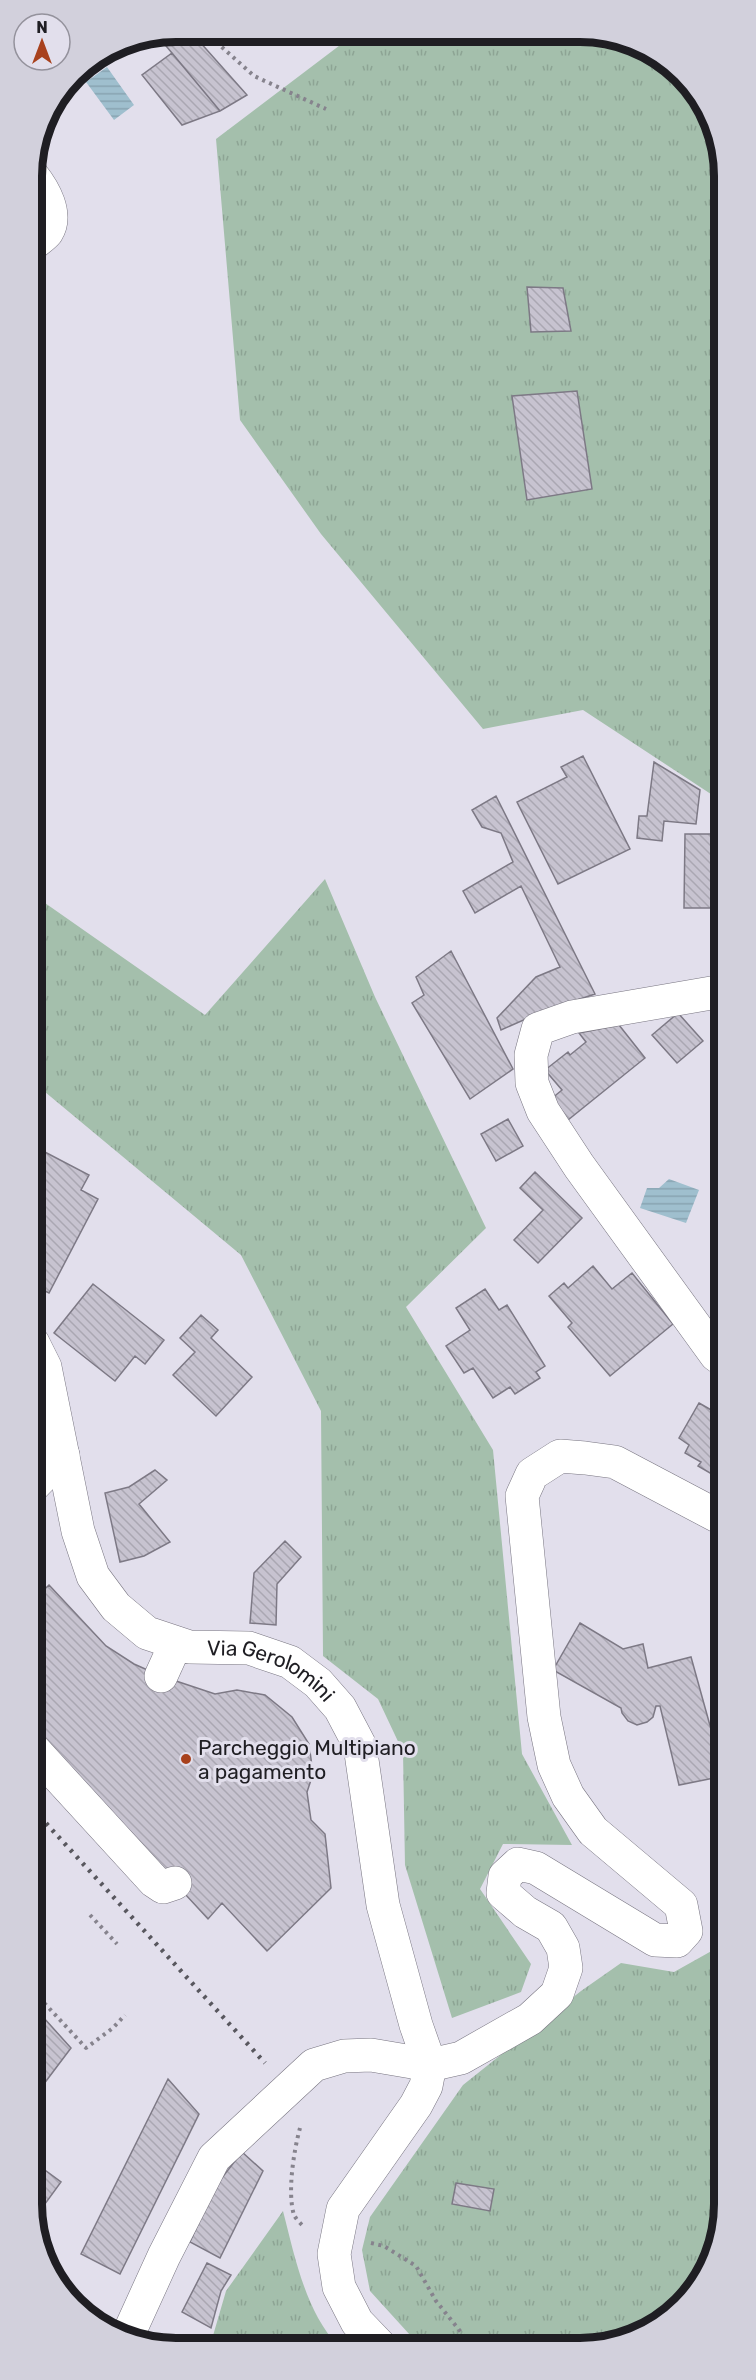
<svg xmlns="http://www.w3.org/2000/svg" width="756" height="2380" font-family="Rubik,sans-serif">
	<defs>
		<pattern id="grass-tufts" width="24" height="20" patternUnits="userSpaceOnUse" patternTransform="scale(1.5)"><rect width="24" height="20" fill="#a4bfac"/><path d="M3 7l-1-3M5 7V3M7 7l1-3M15 17l-1-3M17 17v-4M19 17l1-3" fill="none" stroke="#8da494"/></pattern>
		<pattern id="water-rules" width="6" height="5" patternUnits="userSpaceOnUse" patternTransform="scale(1.5)"><rect width="6" height="5" fill="#9fbfce"/><path d="M0 2.5h6" fill="none" stroke="#88a4b1"/></pattern>
		<pattern id="building-back-hatch" width="6" height="6" patternUnits="userSpaceOnUse" patternTransform="scale(1.5)"><rect width="6" height="6" fill="#c7c3d0"/><path d="M-1 5l2 2M0 0l6 6M5-1l2 2" fill="none" stroke="#aaa7b2"/></pattern>
	</defs>
	<rect width="100%" height="100%" fill="#e2dfec"/>
	<!-- grass -->
	<path fill="url(#grass-tufts)" d="M356 33 608 34 682 74 722 148 723 802 583 710 483 729 321 534 240 420 216 139Z
		M325 879 375 997 486 1228 406 1307 493 1450 522 1754 572 1845 503 1844 480 1889 531 1964 521 1992 452 2018 405 1865 403 1752 378 1699 323 1656 321 1411 241 1255 33 1082V903H45L205 1015Z
		M724 1944V2213L714 2259 689 2299 652 2329 608 2346H420L370 2291 362 2250 370 2217 463 2085 581 1991 621 1963 674 1972Z
		M283 2211C295 2257 305 2310 338 2346H210L226 2291Z"/>
	<!-- water -->
	<path fill="url(#water-rules)" d="M107 67 134 105 114 120 86 82Z
		M669 1179 699 1190 686 1223 640 1208 647 1188H659Z"/>
	<!-- building -->
	<path fill="url(#building-back-hatch)" stroke="#7d7985" stroke-width="1.5" d="M176 32H191L247 95 220 111 157 35Z
		M249 32H273L258 44Z
		M172 53 220 111 182 125 142 75Z
		M527 287 563 288 571 331 531 332Z
		M577 391 592 489 527 500 512 396Z
		M583 756 630 849 558 884 517 802 567 777 561 767Z
		M654 762 700 790 696 824 664 821 662 841 637 838 639 816H647Z
		M496 796 595 994 544 1011 501 1030 497 1018 536 977 560 967 521 886 475 913 463 891 513 862 501 833 482 827 472 810Z
		M685 834H723V908H684Z
		M451 951 513 1069 470 1099 412 1003 424 995 416 977Z
		M678 1013 703 1041 677 1063 652 1035Z
		M619 1025 645 1058 568 1120 551 1099 562 1090 545 1070 568 1052 570 1055 586 1042 579 1033Z
		M723 1048V1072L712 1057Z
		M508 1119 523 1146 496 1161 481 1134Z
		M41 1150 89 1175 81 1190 98 1199 49 1293 33 1285V1165Z
		M535 1172 582 1218 538 1263 514 1240 543 1210 520 1188Z
		M593 1266 612 1289 632 1273 673 1324 610 1376 568 1327 572 1323 549 1296 564 1283 568 1288Z
		M93 1284 164 1340 145 1364 135 1356 115 1381 54 1333Z
		M485 1289 499 1310 507 1305 545 1366 536 1372 540 1378 515 1394 510 1387 493 1398 473 1368 464 1373 446 1346 470 1330 456 1308Z
		M201 1315 218 1330 211 1338 252 1377 216 1416 173 1375 195 1352 180 1338Z
		M699 1403 713 1411 719 1407 723 1413 722 1480 698 1466 701 1462 685 1453 689 1445 679 1438Z
		M155 1470 167 1480 139 1504 170 1542 144 1556 120 1562 105 1493 129 1487Z
		M285 1541 301 1557 277 1584 276 1625 250 1623 254 1573Z
		M49 1585 106 1646 134 1664 161 1676 215 1694 237 1690 265 1695 292 1717 309 1744 313 1774 307 1792 311 1820 325 1834 331 1888 267 1951 222 1903 208 1919 34 1730 33 1600Z
		M580 1623 623 1649 643 1644 648 1668 691 1657 724 1776 679 1785 660 1706H656L653 1717 647 1722 637 1725 628 1721 622 1713 621 1708 553 1670Z
		M34 2007 71 2048 37 2093 34 2090Z
		M168 2079 199 2114 120 2274 81 2254Z
		M242 2152 263 2171 220 2258 190 2242 214 2188Z
		M34 2162 61 2182 34 2219Z
		M456 2183 494 2189 490 2211 452 2204Z
		M207 2263 231 2275 221 2291 211 2328 182 2312Z"/>
	<g fill="none" stroke-linecap="round" stroke-linejoin="round">
		<!-- minor casing -->
		<g stroke="#787581" stroke-width="34">
			<g id="minor">
				<path d="M32 175C44 190 58 214 47 232 43 237 36 241 32 245"/>
				<path d="M723 991 572 1017 538 1029 531 1055 532 1083 543 1111 579 1166 716 1355 723 1360"/>
				<path id="s1" d="M33 1343 45 1367 78 1531 93 1576 116 1607 147 1633 189 1647 249 1648 290 1662 318 1683 340 1708 360 1746 383 1905 416 2025 430 2065 426 2086 416 2105 343 2209 334 2254 339 2287 357 2322 380 2346"/>
				<path d="M33 1486 63 1455"/>
				<path d="M161 1676 176 1643"/>
				<path d="M34 1750 154 1881 163 1887 175 1883"/>
				<path d="M128 2335 164 2256 214 2158 314 2065 344 2056 371 2055 430 2065 461 2058 530 2019 557 1994 566 1968 563 1948 551 1927 525 1912 503 1893 505 1876 518 1864 536 1868 655 1940 677 1941 686 1931 681 1905 593 1831 568 1796 554 1765 544 1717 522 1496 532 1474 560 1456 585 1458 615 1462 723 1519"/>
			</g>
		</g>
		<!-- path -->
		<path stroke="#86838d" stroke-width="4" stroke-dasharray="3 4.5" stroke-linecap="butt" d="M205 32 254 76 326 109
			M34 1854 42 1863
			M90 1915 117 1944
			M34 1992 86 2048 113 2028 125 2015
			M300 2128C294 2150 287 2192 294 2215 296 2219 300 2223 303 2226
			M371 2243 384 2246 416 2266 436 2301 472 2346"/>
		<!-- minor -->
		<use href="#minor" stroke="#fff" stroke-width="33"/>
		<!-- rail -->
		<path stroke="#58575e" stroke-width="4.5" stroke-dasharray="3 6" stroke-linecap="butt" d="M34 1810 265 2063"/>
	</g>
	<!-- markers -->
	<circle fill="#a8411d" stroke="#e2dfec" stroke-width="2" cx="186" cy="1759" r="6"/>
	<g text-anchor="middle" dominant-baseline="central" stroke-width="6" stroke-linejoin="round" paint-order="stroke">
		<!-- street labels -->
		<g font-size="21" fill="#1f1e23" stroke="#e2dfec">
			<text stroke="none"><textPath href="#s1" startOffset="453">Via Gerolomini</textPath></text>
		</g>
		<!-- poi labels -->
		<g font-size="21" fill="#1f1e23" stroke="#e2dfec" text-anchor="start">
			<text x="198" y="1747">Parcheggio Multipiano<tspan x="198" dy="24">a pagamento</tspan></text>
		</g>
	</g>
	<!-- crop -->
	<path d="M0 0H756V2380H0ZM176 42H580A134 134 0 0 1 714 176V2204A134 134 0 0 1 580 2338H176A134 134 0 0 1 42 2204V176A134 134 0 0 1 176 42Z" fill="#d2d0dc" fill-rule="evenodd"/>
	<path fill="none" stroke="#1f1e23" stroke-width="8" d="M176 42H580A134 134 0 0 1 714 176V2204A134 134 0 0 1 580 2338H176A134 134 0 0 1 42 2204V176A134 134 0 0 1 176 42Z"/>
	<!-- north arrow -->
	<g transform="translate(42 42)"><circle r="28" fill="#e2dfec" stroke="#94929c" stroke-width="1.5"/>
	<path d="M0-4.5L10 22L0 15L-10 22Z" fill="#a8411d"/>
	<text y="-9" font-size="16" font-weight="bold" text-anchor="middle" fill="#1f1e23">N</text>
	</g>
</svg>
